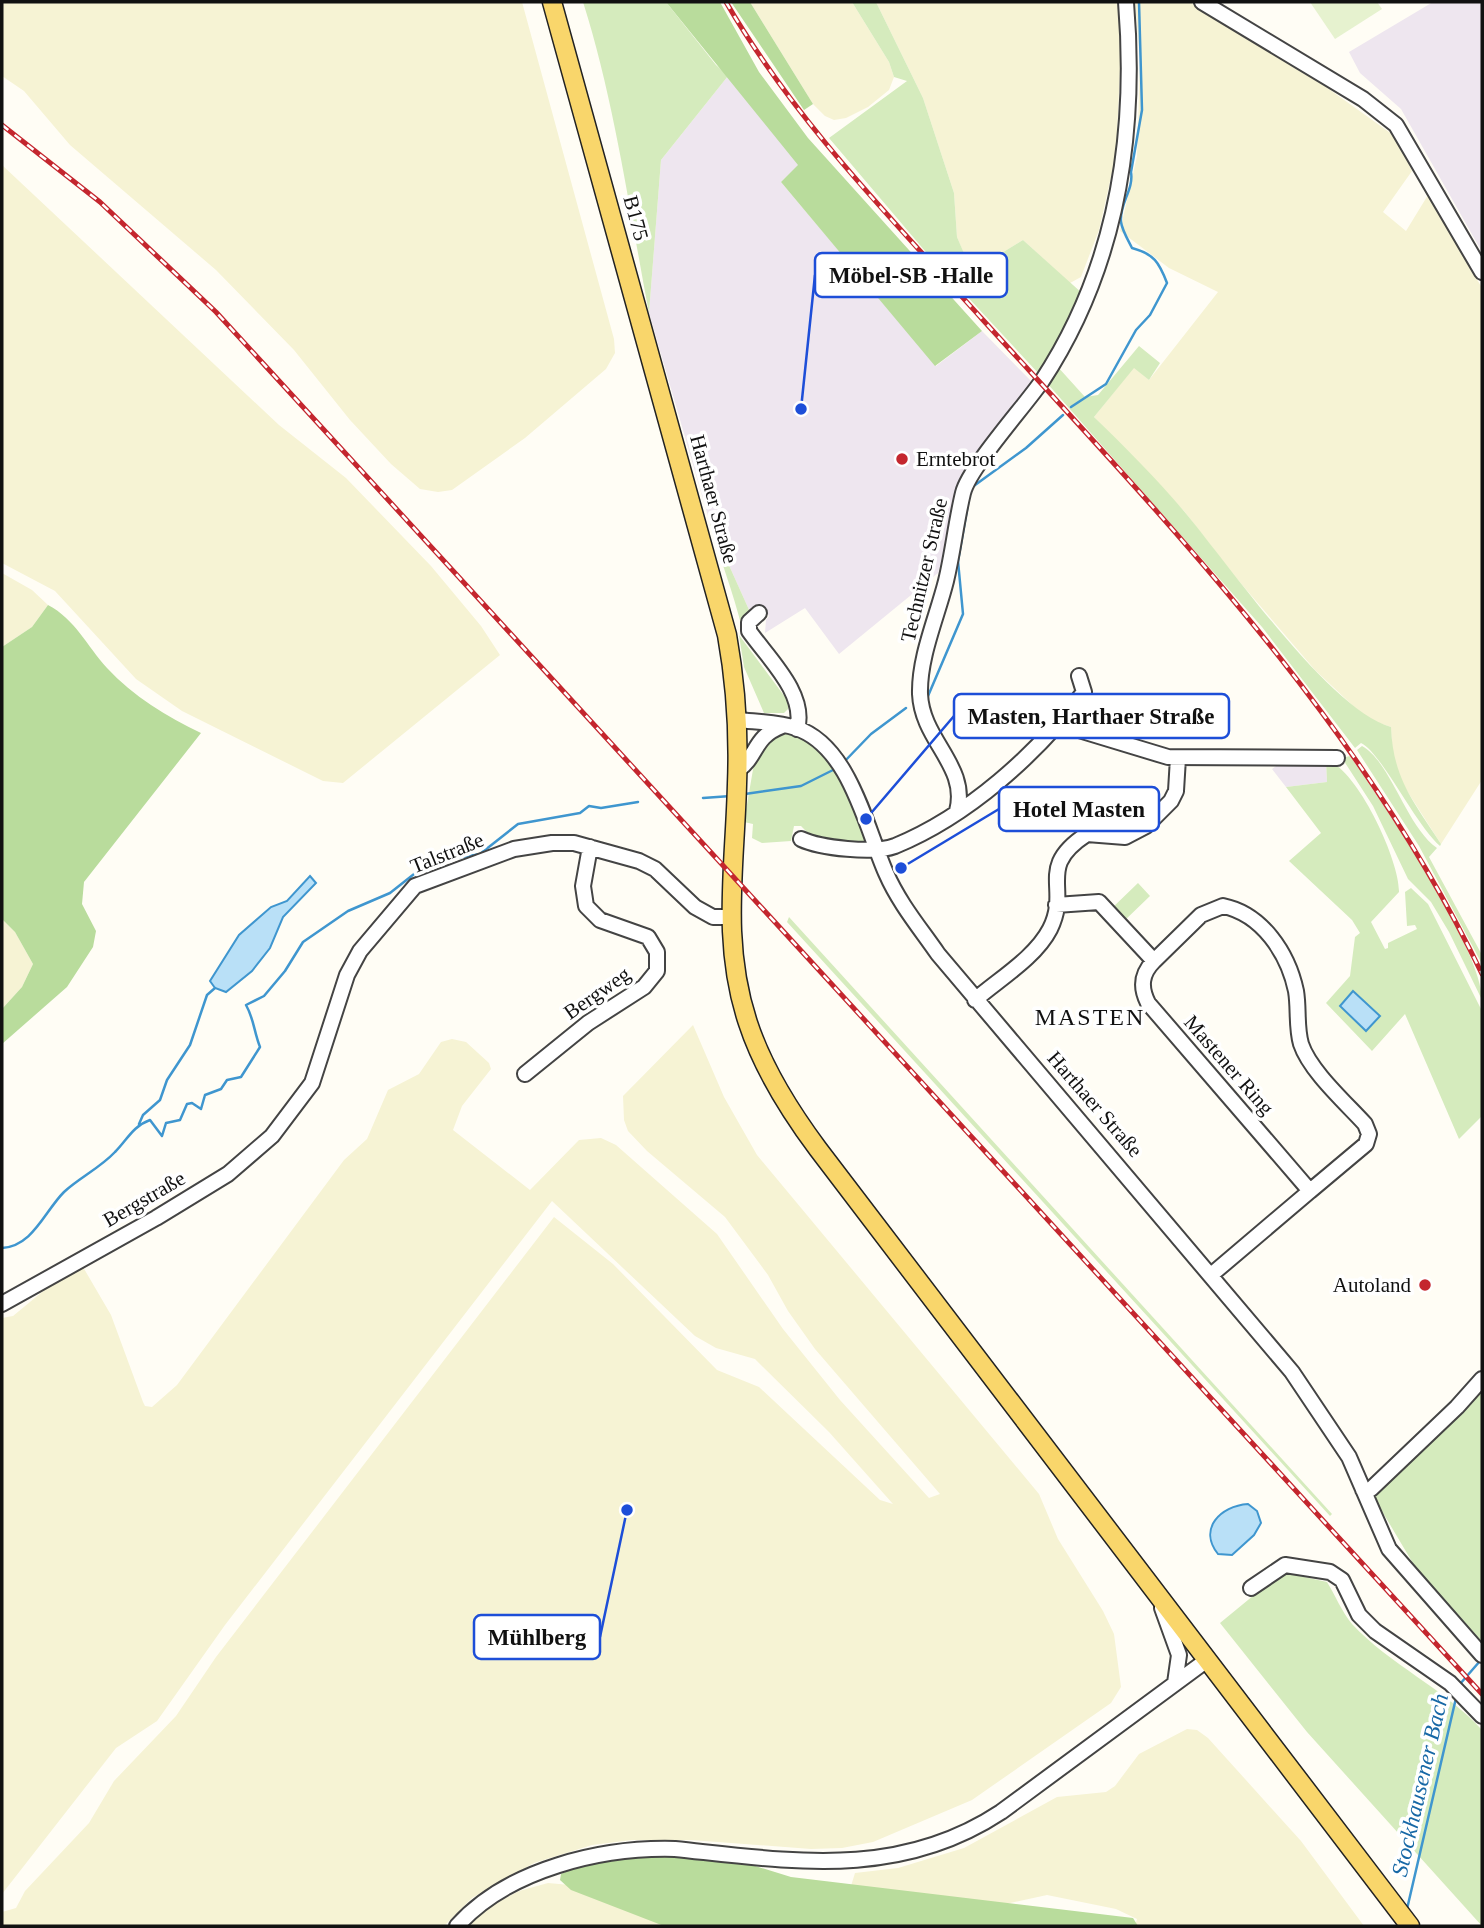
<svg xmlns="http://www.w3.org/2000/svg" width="1484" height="1928" font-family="'Times New Roman',serif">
	<rect width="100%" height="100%" fill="#fffdf5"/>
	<!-- industrial -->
	<path fill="#eee6ef" d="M1433 2H1482V252L1401 109 1360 73 1349 52Z
		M728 76 799 165 781 182 936 366 982 331 1033 383 955 513 938 573 839 654 805 608 765 633 766 620 769 616 760 605 750 612 710 523 649 313 661 160Z
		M1326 760 1327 782 1286 787 1272 769 1283 761Z"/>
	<!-- farmland -->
	<path fill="#f6f3d4" d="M2 2H522L614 339 615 353 606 369 525 438 452 490 438 492 420 489 391 464 350 420 294 350 216 270 70 145 24 91 2 76Z
		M750 2H852L889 62 894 77 889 90 868 107 846 118 834 120 825 116 813 104Z
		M876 2H1118L1121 50 1116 155 1099 230 1081 277 1070 283 1023 240 979 267 969 266 957 237 954 193 923 98Z
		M1135 2H1190L1207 15 1326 87 1396 137 1412 171 1383 212 1406 231 1428 195 1482 288V780L1441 844 1402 783 1392 755 1391 727 1367 719 1315 670 1232 573 1184 511 1094 417 1134 367 1149 380 1218 292 1169 268 1120 231 1137 156 1140 61Z
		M2 165 279 425 346 478 431 566 481 626 500 655 343 783 323 781 182 711 136 679 55 591 2 563Z
		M2 573 32 590 48 605 32 627 2 647Z
		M2 919 15 932 33 964 22 987 2 1009Z
		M693 1025 724 1097 757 1155 1039 1494 1058 1539 1103 1611 1114 1634 1121 1687 1111 1703 972 1800 873 1842 842 1848 811 1849 691 1840H632L592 1845 534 1863 472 1898 444 1926H2V1912L16 1908 25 1891 89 1823 114 1781 176 1716 216 1657 554 1217 613 1264 717 1370 759 1387 880 1500 893 1504 829 1432 755 1359 716 1348 695 1336 552 1201 225 1625 157 1721 116 1748 2 1894V1318L13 1316 59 1278 83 1267 111 1315 143 1402 145 1406 152 1407 177 1385 344 1160 367 1139 388 1090 419 1074 441 1042 452 1039 466 1042 489 1063 491 1069 462 1106 453 1130 530 1190 579 1140 601 1138 616 1145 717 1234 783 1329 840 1400 929 1498 940 1494 815 1349 788 1311 768 1275 725 1217 647 1151 628 1131 624 1120 623 1096Z
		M1187 1729 1197 1730 1208 1738 1301 1841 1364 1926H1135L1137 1919 1116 1909 1047 1895 1001 1905 851 1886 855 1873 898 1868 964 1848 1057 1797 1106 1792 1115 1786 1139 1754Z
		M548 1883 570 1885 670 1926H465L489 1907 519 1891Z"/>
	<!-- green -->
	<path fill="#d5ebbd" d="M583 2H666L716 65 728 76 661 160 649 313C629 209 615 103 583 2Z
		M852 2H876L923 98 954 193 957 237 969 265 979 267 1023 240 1083 294 1039 374 925 251 829 138 907 81 894 77 889 62Z
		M1139 346 1160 363 1149 380 1134 368 1094 417C1125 447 1155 477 1183 510 1227 562 1330 711 1391 727 1393 779 1414 802 1441 844L1440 846C1415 824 1381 752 1361 743L1355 748 1262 627 1046 382 1057 366 1085 397 1098 395Z
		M710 523 750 612 743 618 742 628C733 591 720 560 710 523Z
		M739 635 788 701V709L784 713H764L744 667Z
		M791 732C836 749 852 803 868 845L816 841 801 826H794L791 841 762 843 752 838 753 824 744 822 756 752C763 741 778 733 791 732Z
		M1362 746C1391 762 1406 826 1437 848L1429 857 1482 955V964L1419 846 1357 750Z
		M1350 756C1383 804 1482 948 1482 1000L1449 932 1431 902 1408 879 1373 806 1342 758Z
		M1326 760C1357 768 1400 861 1399 892L1371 922 1385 949 1388 948V943L1417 929 1415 925 1407 926 1405 892 1411 888 1428 904 1482 1011V1116L1459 1139 1405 1014 1372 1051 1326 1003 1350 976 1355 937 1360 933 1352 920 1289 861 1321 833 1286 787 1327 782Z
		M1138 883 1150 896 1122 923 1110 910Z
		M789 917 1332 1514 1330 1516 787 922Z
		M1482 1383V1642L1417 1570 1373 1496Z
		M1282 1572 1327 1582C1335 1595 1342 1612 1352 1624 1390 1665 1444 1688 1482 1730V1926L1307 1732 1220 1623Z"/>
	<!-- forest -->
	<path fill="#b9dc9c" d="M666 2H720L759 72 808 138 982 331 935 366 781 182 798 165Z
		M731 2H750L813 104 804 110Z
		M48 605C75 619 87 646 107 668 133 696 167 717 201 733L84 882 82 904 96 931 93 947 67 987 2 1044V1009L22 987 33 964 15 932 2 919V647L32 627Z
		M665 1855 752 1865 791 1877 1133 1918 1138 1926H664L571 1890 560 1880 561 1874C594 1858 629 1858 665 1855Z"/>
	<!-- pitch -->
	<path fill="#e6f2cf" d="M1310 2H1377L1382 9 1335 39Z"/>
	<!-- water -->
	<path fill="#b9e0f7" stroke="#3f96cf" stroke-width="2" d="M310 876 316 883 283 917 270 948 252 971 226 992 215 988 210 981 239 935 271 907 287 901Z
		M1353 991 1380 1016 1366 1031 1340 1006Z
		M1248 1504 1257 1511 1261 1523 1254 1535 1232 1555 1218 1554C1198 1529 1220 1506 1248 1504Z"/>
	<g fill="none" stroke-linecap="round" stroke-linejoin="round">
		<!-- stream -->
		<path stroke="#3f96cf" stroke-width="2.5" d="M1071 407 1106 384 1136 330 1150 315 1167 283C1159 262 1154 254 1132 248 1128 240 1122 230 1121 222 1119 204 1134 190 1131 172L1142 110 1139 2
			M971 488 1026 448 1063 415
			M928 696 963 614 958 561 968 504
			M843 763 871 734 906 708
			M745 794 801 786 835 769
			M703 798 731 796
			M139 1124 143 1115 160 1100 167 1080 190 1045 207 995 215 988
			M2 1248C33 1246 44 1212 64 1192 79 1178 100 1168 115 1152 127 1140 133 1126 150 1120L162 1136 166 1123 180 1120 187 1104 192 1103 201 1109 205 1095 221 1089 227 1080 241 1077 260 1047C254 1032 254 1019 246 1005L264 996 285 971 303 942 348 911 390 893 428 863 480 854 518 824 580 813 589 806 601 808 638 802
			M1460 1684 1480 1661
			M1407 1909 1456 1698"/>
		<!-- minor casing -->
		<g stroke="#444" stroke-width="18">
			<path id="minor" d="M1202 2 1363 99 1396 125 1482 272
				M759 613 749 622V631C768 658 807 694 797 729
				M738 720C757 722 778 722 796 728 850 746 866 828 886 873 899 903 920 928 938 954L1292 1372 1349 1457 1389 1549 1482 1655
				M1059 724 1168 757 1337 758
				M738 770C758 756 753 737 782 726
				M957 811C969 766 922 741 920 694 919 657 937 617 946 581 953 552 956 522 963 493 969 468 1024 407 1042 381 1117 267 1137 136 1126 2
				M801 839C820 848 874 854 895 846 968 816 1036 755 1084 692L1079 676
				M1056 905 1099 902 1154 961C1141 974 1140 987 1148 1003L1310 1191 1211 1275
				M1154 961 1201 915 1223 906C1262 914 1288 953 1296 991 1299 1009 1296 1027 1301 1044 1310 1071 1346 1103 1365 1124L1369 1134 1366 1144 1310 1191
				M975 1000C999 979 1035 958 1050 929 1071 887 1035 868 1087 834L1125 837 1146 826 1171 801 1176 791 1178 758
				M525 1074 588 1023 644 987 657 971V952L648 937 600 920 586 906 583 886 590 847
				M2 1304 156 1218 228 1174 272 1136 312 1083 347 975 360 951 415 886 514 849 552 843H574L639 861 655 869 695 907 713 917H730
				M1363 1490 1371 1489 1457 1407 1482 1379
				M1251 1588 1285 1565 1330 1572 1342 1580 1359 1615 1375 1631 1450 1683 1482 1716
				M1162 1608 1179 1655 1175 1683
				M457 1926C508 1869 602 1847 675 1849 791 1861 898 1880 1001 1812L1207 1660"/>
		</g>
		<!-- major casing -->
		<g stroke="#222" stroke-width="21">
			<path id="major" d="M552 2 727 635C736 685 739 734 737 784 735 867 721 942 748 1023 763 1069 789 1110 818 1149L1410 1926"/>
		</g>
		<!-- minor -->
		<use href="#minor" stroke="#fff" stroke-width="14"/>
		<!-- major -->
		<use href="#major" stroke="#f9d66b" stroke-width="18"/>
		<!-- rail casing -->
		<g stroke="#c4262e" stroke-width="5">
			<path id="rail" d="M726 2C795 121 891 218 983 320 1168 523 1362 723 1482 974
				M2 125 100 202 216 312 1482 1694"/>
		</g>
		<!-- rail -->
		<use href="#rail" stroke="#fff" stroke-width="2.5" stroke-dasharray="8" stroke-linecap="butt"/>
	</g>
	<!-- markers -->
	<g fill="#c4262e" stroke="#fff" stroke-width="2.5">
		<circle cx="902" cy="459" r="7"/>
		<circle cx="1425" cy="1285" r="7"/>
	</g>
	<g text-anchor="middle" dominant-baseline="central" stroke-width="7" stroke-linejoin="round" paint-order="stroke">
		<!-- street labels -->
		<g font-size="21" fill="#111" stroke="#fff">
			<text transform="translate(636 218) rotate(75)">B175</text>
			<text transform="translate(714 499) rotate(75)">Harthaer Straße</text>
			<text transform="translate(924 570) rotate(-77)">Technitzer Straße</text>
			<text transform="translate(447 853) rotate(-22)">Talstraße</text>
			<text transform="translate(597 993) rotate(-35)">Bergweg</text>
			<text transform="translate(1229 1065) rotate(49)">Mastener Ring</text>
			<text transform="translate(1095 1104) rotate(49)">Harthaer Straße</text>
			<text transform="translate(144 1199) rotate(-30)">Bergstraße</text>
		</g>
		<!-- poi labels -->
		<g font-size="21" fill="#111" stroke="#fff" text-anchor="start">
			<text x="916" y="459">Erntebrot</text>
			<text x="1411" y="1285" text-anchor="end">Autoland</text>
		</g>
		<!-- water labels -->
		<g font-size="23" font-style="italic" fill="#1768a6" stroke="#fff">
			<text transform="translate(1420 1785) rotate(-77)">Stockhausener Bach</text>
		</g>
		<!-- quarter labels -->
		<g font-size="24" letter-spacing="2" fill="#111" stroke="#fff">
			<text x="1090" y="1017">MASTEN</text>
		</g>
	</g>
	<!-- callouts -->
	<path fill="none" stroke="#1d4ed8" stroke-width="2.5" d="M801 409L815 275M866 819L954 716M901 868L999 809M627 1510L600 1637"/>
	<g fill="#1d4ed8" stroke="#fff" stroke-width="2.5">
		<circle cx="801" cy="409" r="7"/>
		<circle cx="866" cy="819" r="7"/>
		<circle cx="901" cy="868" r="7"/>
		<circle cx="627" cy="1510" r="7"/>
	</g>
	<g fill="#fff" stroke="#1d4ed8" stroke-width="2.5">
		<rect x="815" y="253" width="192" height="44" rx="7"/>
		<rect x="954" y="694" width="275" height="44" rx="7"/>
		<rect x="999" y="787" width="160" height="44" rx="7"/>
		<rect x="474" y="1615" width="126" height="44" rx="7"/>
	</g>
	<g font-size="23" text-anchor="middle" font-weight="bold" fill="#111">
		<text x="911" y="283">Möbel-SB -Halle</text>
		<text x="1091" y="724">Masten, Harthaer Straße</text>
		<text x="1079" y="817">Hotel Masten</text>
		<text x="537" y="1645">Mühlberg</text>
	</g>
	<!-- border -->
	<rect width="1484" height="1928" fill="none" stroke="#111111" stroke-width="7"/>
</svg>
